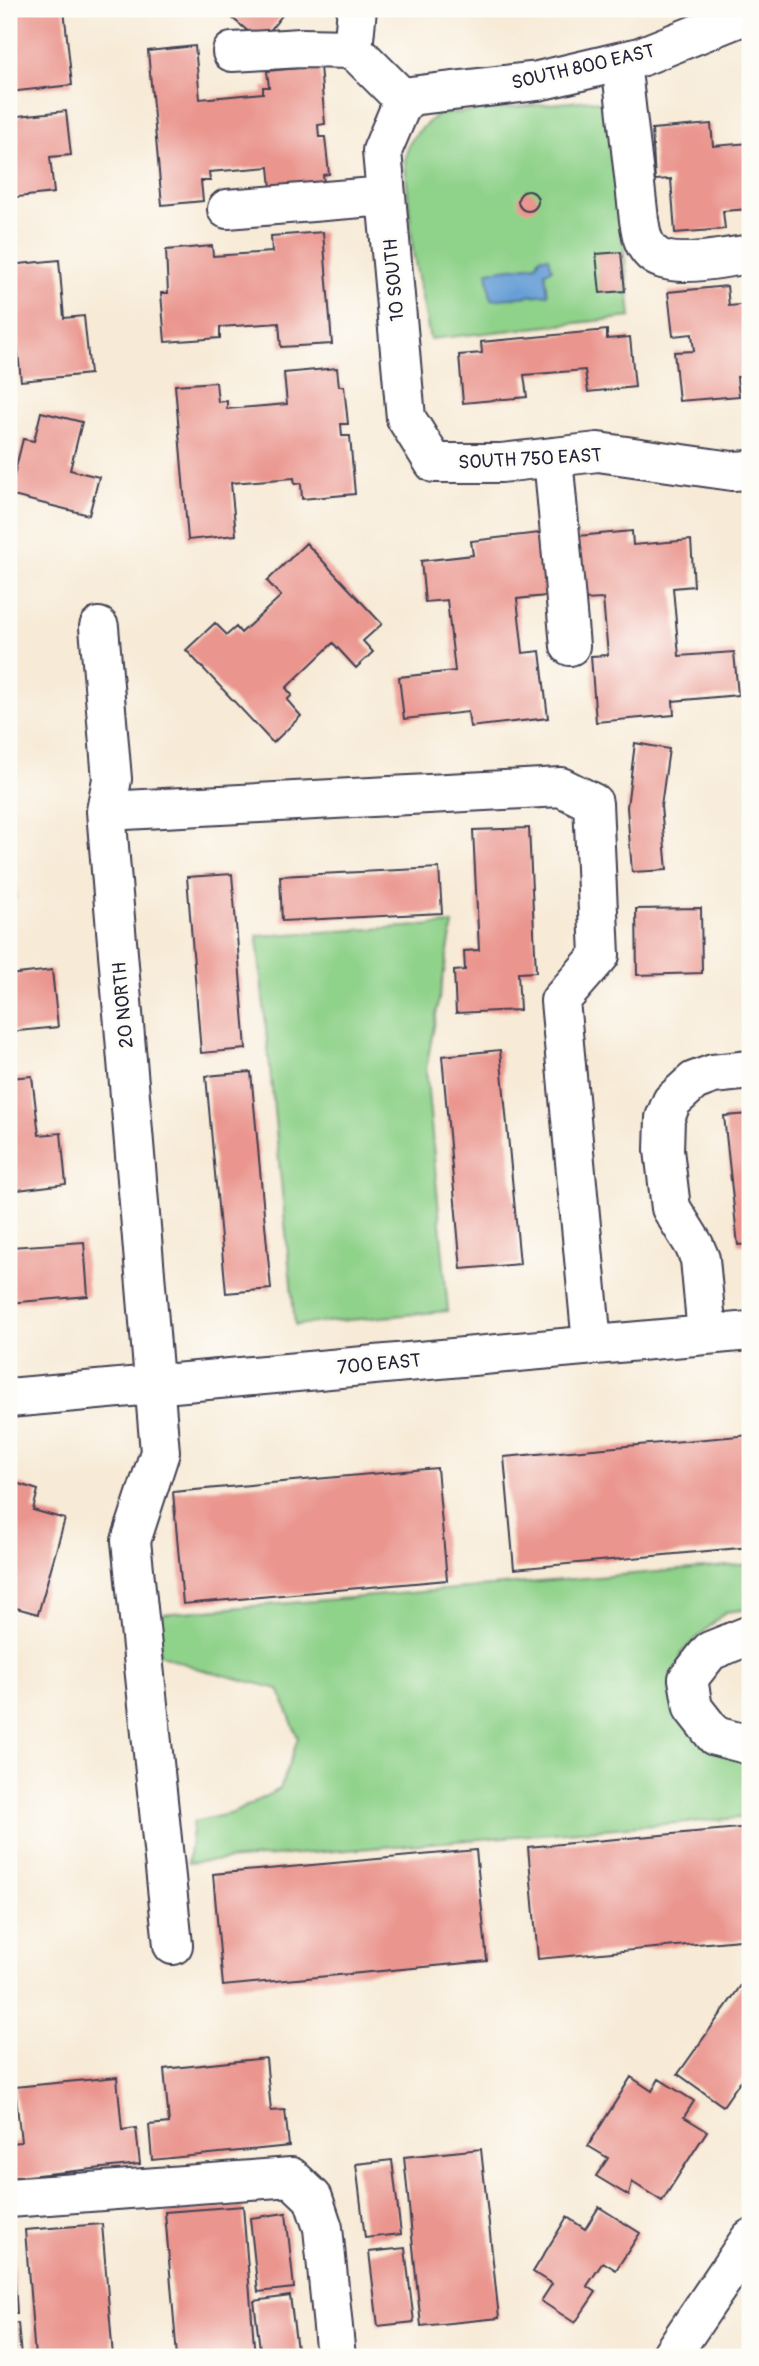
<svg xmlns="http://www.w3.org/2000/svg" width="759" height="2366" font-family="Pangolin,sans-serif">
	<rect width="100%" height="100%" fill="#fdfcf7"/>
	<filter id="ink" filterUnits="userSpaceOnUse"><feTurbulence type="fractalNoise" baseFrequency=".0143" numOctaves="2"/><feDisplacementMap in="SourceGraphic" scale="14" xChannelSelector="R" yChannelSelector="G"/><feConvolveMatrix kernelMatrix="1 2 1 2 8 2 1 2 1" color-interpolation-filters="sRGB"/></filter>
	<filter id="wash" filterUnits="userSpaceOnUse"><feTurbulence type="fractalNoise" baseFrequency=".00686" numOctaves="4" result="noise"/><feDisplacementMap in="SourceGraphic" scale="28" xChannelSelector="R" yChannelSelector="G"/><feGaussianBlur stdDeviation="1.57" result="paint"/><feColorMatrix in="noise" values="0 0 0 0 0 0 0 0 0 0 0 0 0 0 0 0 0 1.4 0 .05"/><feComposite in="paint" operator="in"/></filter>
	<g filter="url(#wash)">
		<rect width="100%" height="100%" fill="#f7ead6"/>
		<!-- green -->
		<path fill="#8fd28a" stroke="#587a62" stroke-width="2" d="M591 100 610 106 631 317 430 339 413 252 405 162 408 146 415 135 436 115Z
			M453 924 426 1069 448 1311 295 1325 257 936Z
			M750 1564V1609L725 1612 681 1653 675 1712 750 1758V1817L188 1863 193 1822 233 1813 280 1789 298 1738 279 1689 199 1669 159 1654 161 1614Z"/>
		<!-- water -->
		<path fill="#689fd6" stroke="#456088" stroke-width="2" d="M540 257H549L552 269 545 272 548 294 491 300 487 271 536 265Z"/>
		<g id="blocks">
			<!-- building -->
			<path fill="#ea958e" d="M9 9H64L72 85 9 92Z
				M228 9H287L261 42 225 12Z
				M195 46 200 99 263 93V87H269L267 71 320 66 325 124 318 125 319 137H325L329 174 323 175 325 194 272 198 269 167 209 172 210 181H201L203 201 162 205 148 51Z
				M66 111 71 155 50 157 54 193 9 198V117Z
				M711 124 713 146 750 143V209L723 211 725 229 675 233 671 179 655 180 652 129Z
				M518 201a10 10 0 1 1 20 0a10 10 0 1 1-20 0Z
				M323 232 332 344 281 347 279 323 220 327V338L165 342 161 293H168L166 250 212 246 213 256 272 252 271 236Z
				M621 252 625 291 600 293 596 254Z
				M59 260 64 318 84 316 90 374 21 381 9 265Z
				M727 286 729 306 750 304V376L737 377 739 396 679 401 674 352 694 351 692 334 673 336 668 292Z
				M607 330V339L630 337 635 387 588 392 585 370 524 375 527 397 463 403 459 355 482 353 481 342Z
				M337 368 339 386H344L348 424H341L342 436H350L355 494 302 499 301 483 295 484 294 478 231 483 236 535 188 540 175 385 216 382 218 402 227 401V409L287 404 284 373Z
				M41 412 82 422 70 470 99 477 89 515 9 495 23 439 34 441Z
				M632 531 633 545 691 540 694 586 673 588 679 656 734 652 738 695 673 701 674 715 596 722 591 656 608 655 603 599 583 600 578 536Z
				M548 532 555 595 517 599 523 653 540 651 548 718 470 727 468 712 404 719 399 677 455 671 447 600 425 602 421 561 473 555 471 541Z
				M306 543 382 624 363 641 373 652 356 668 333 643 286 688 292 695 287 700 301 716 273 743 186 650 215 623 227 635 236 627 241 633 281 596 267 581Z
				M635 743 669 749 661 806 667 870 632 872 627 807Z
				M9 793H11L17 899 9 900Z
				M529 828 536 972 518 973 520 1010 456 1013 454 971 465 970 464 951 479 950 473 830Z
				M439 868 442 913 282 921 280 876Z
				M232 874 246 1049 201 1053 187 877Z
				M701 908 702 973 637 975 636 909Z
				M52 970 58 1027 9 1032V975Z
				M500 1050 520 1264 461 1269 442 1056Z
				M251 1072 271 1289 226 1293 206 1076Z
				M32 1076 39 1135 61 1133 66 1184 9 1191V1078Z
				M750 1114V1244L738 1245 724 1116Z
				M9 1239H11V1247L84 1242 88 1296 9 1303Z
				M750 1435V1547L514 1569 504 1457Z
				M437 1468 447 1580 183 1604 173 1492Z
				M19 1484 38 1490 33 1510 65 1519 38 1614 9 1606V1502L13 1504Z
				M750 1827V1939L538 1959 528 1847Z
				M476 1850 487 1961 223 1986 213 1874Z
				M742 1984 750 1990V2067L723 2106 678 2074Z
				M266 2058 271 2111 285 2110 289 2146 152 2160 149 2125 169 2123 164 2069Z
				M117 2077 122 2130 136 2128 140 2164 9 2178V2143L21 2142 15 2087Z
				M631 2077 652 2091 659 2079 694 2101 684 2117 707 2131 662 2201 632 2182 629 2196 596 2176 608 2158 588 2146Z
				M481 2149 499 2318 421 2326 404 2157Z
				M392 2160 401 2234 365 2238 356 2164Z
				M243 2206 255 2357H177L165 2212Z
				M599 2207 640 2233 616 2270 603 2262 587 2286 596 2292 575 2323 541 2301 552 2284 533 2272 567 2217 585 2229Z
				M286 2213 294 2288 258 2292 250 2218Z
				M102 2224 113 2357H35L25 2230Z
				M9 2239H12L17 2313 9 2314Z
				M405 2248 414 2322 378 2326 369 2252Z
				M290 2296 298 2357H261L254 2301Z
				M18 2323 21 2357H9V2324Z"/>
		</g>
	</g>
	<g filter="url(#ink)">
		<use href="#blocks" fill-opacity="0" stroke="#424052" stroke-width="2"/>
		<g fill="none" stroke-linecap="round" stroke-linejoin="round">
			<!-- minor casing -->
			<g stroke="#424052" stroke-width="42">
				<path id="minor" d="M750 13 640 57 538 81 410 96 401 106 382 151 406 418 434 463H501L598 452 732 471 750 470
					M353 49 357 9
					M232 52 301 48 353 49 405 101
					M621 62 639 220C641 232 642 242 650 251 667 272 726 257 750 254
					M227 209 386 196
					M553 457 570 646
					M99 627 112 779 106 811 160 1452 131 1541 173 1945
					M106 811 561 787 593 803 600 955 560 1001 592 1344
					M707 1334 700 1259 694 1245 671 1208 664 1150 665 1118 672 1101 694 1081 713 1074 750 1070
					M9 1398 750 1331
					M750 1635 710 1651 688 1679 693 1708 715 1736 750 1745
					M9 2198 291 2177 313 2198 323 2228 336 2357"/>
			</g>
			<!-- major casing -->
			<g stroke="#424052" stroke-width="42">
				<path id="major" d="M670 2357 750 2239"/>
			</g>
			<!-- minor -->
			<use href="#minor" stroke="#fff" stroke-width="38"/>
			<!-- major -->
			<use href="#major" stroke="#fff" stroke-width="38"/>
		</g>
	</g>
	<g text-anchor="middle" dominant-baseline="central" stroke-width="6" stroke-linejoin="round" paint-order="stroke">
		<!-- street labels -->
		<g font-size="19" fill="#22223b" stroke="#fdfcf7">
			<text transform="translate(583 67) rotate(-13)">SOUTH 800 EAST</text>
			<text transform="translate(394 280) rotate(-95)">10 SOUTH</text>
			<text transform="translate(530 459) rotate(-3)">SOUTH 750 EAST</text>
			<text transform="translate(123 1005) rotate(-95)">20 NORTH</text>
			<text transform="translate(379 1364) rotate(-5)">700 EAST</text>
		</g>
	</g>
	<!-- margin -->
	<rect width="759" height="2366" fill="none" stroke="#fdfcf7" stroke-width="35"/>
</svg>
